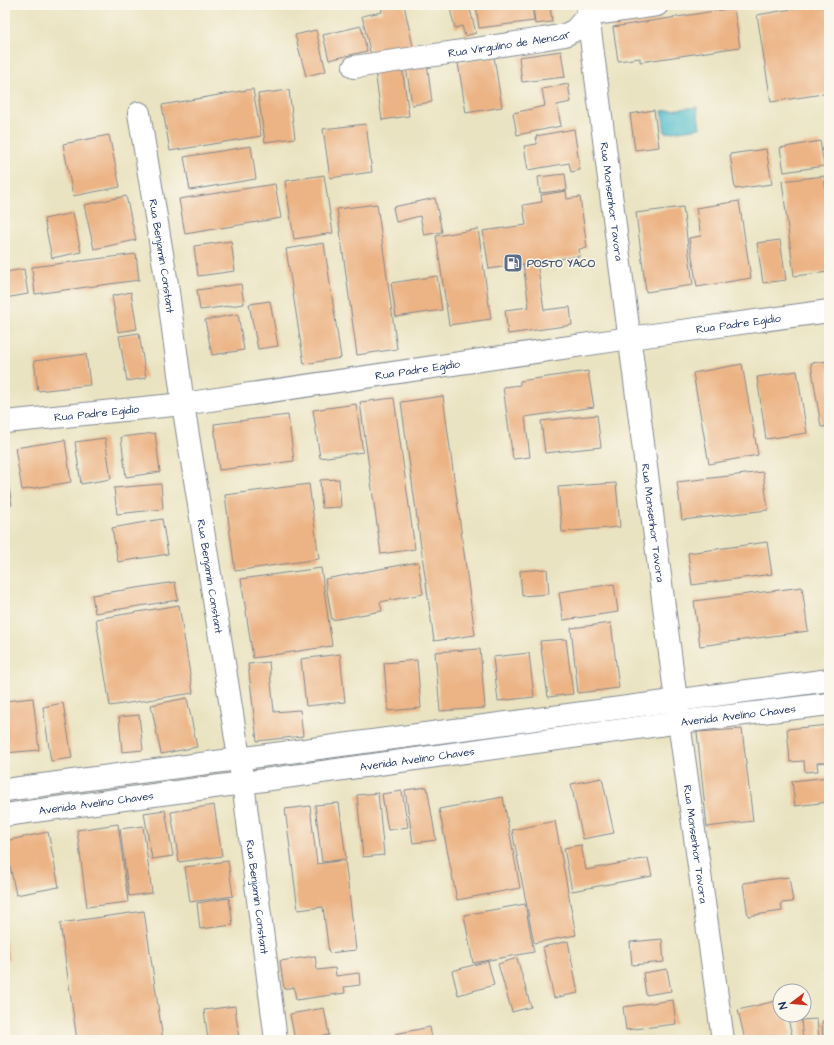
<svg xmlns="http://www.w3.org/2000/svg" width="834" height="1045" font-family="'Architects Daughter',sans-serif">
	<rect width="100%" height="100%" fill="#fbf7ec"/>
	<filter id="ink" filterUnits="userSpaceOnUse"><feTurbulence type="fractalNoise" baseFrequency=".025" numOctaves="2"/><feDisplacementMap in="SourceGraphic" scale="8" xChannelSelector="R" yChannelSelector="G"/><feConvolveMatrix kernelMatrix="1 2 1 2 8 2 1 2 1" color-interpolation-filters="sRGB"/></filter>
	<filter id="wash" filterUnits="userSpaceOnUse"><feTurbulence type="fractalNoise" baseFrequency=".012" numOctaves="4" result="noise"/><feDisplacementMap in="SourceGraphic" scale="16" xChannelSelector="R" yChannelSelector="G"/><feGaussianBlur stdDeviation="0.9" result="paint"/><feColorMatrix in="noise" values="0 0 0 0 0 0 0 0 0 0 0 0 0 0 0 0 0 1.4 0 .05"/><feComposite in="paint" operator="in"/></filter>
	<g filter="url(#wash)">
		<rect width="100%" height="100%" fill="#eae3c1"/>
		<!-- water -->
		<path fill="#52becc" stroke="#367695" d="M697 107 700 128 665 133 662 111Z"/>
		<g id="blocks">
			<!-- building -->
			<path fill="#ecb384" d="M381 5H404L414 51 372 60 362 16 382 12Z
				M449 5H469L476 33 465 36 462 26 455 28Z
				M476 5H532L534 21 479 28Z
				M533 5H550L552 22 535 24Z
				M815 5H829V93L771 102 757 15Z
				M734 8 740 47 640 62V58L618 61 613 27Z
				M361 26 367 51 329 60 323 35Z
				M316 30 326 71 306 76 295 35Z
				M561 51 565 77 522 82 519 57Z
				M494 57 502 107 466 113 458 63Z
				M427 63 432 102 412 105 406 66Z
				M402 67 409 116 382 120 375 71Z
				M568 84 571 102 557 105 561 126 517 135 513 113 545 106 542 89Z
				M253 89 261 136 170 151 162 105Z
				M289 90 295 138 265 142 258 94Z
				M654 110 659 147 635 150 630 114Z
				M366 124 372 172 330 178 323 129Z
				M574 129 580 170 571 172 569 163 528 170 524 146 537 144 536 136Z
				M109 135 120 187 73 196 63 144Z
				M820 141 824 166 784 172 780 148Z
				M251 146 256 179 190 190 184 157Z
				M829 147V166H828L825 148Z
				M766 149 772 184 735 189 730 154Z
				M565 174 567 190 540 193 538 177Z
				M324 175 333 233 294 239 285 181Z
				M824 176 829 219V272L794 276 782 181Z
				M275 184 281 218 185 234 179 199Z
				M566 191 567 199 580 197 587 248 579 249 580 256 537 262 544 310 570 307 572 325 508 334 505 310 529 307 523 264 489 269 483 231 526 225 523 205 542 202 541 195Z
				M126 196 136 240 94 249 84 205Z
				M435 198 442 232 424 235 420 216 396 222 393 207Z
				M739 201 751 278 697 287 689 238 701 236 696 208Z
				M377 204 397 349 357 355 337 209Z
				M683 207 693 285 646 292 636 213Z
				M73 213 81 252 52 258 44 219Z
				M478 229 491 319 449 325 436 236Z
				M780 240 786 280 763 283 757 243Z
				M231 241 235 271 198 276 194 246Z
				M324 243 341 358 304 364 286 249Z
				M136 254 139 280 35 294 32 267Z
				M24 269 28 294 5 298V272Z
				M437 276 442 310 396 317 391 283Z
				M241 284 244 304 200 310 197 290Z
				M131 292 137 329 118 332 112 296Z
				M270 301 278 346 258 349 249 304Z
				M238 314 244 350 212 355 205 320Z
				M139 333 146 378 127 381 119 336Z
				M86 354 90 385 38 391 34 361Z
				M829 361V426L821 427 811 363Z
				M742 364 758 455 709 464 693 373Z
				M588 371 594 407 525 417 530 457 513 459 503 387 520 385V381Z
				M797 371 807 433 766 439 757 377Z
				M443 396 475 635 434 641 401 402Z
				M394 398 415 549 381 554 360 402Z
				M356 404 363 452 320 458 313 410Z
				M288 415 294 461 219 470 214 424Z
				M597 415 601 447 545 453 541 421Z
				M155 433 160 472 126 477 121 437Z
				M105 438 111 479 81 484 75 442Z
				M65 440 71 482 22 490 15 448Z
				M5 465 12 505 5 507Z
				M763 472 768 510 682 520 677 482Z
				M339 479 341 507 322 508 320 480Z
				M616 483 620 527 562 532 558 487Z
				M161 484 163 509 117 514 114 488Z
				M309 484 319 559 235 571 225 495Z
				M162 519 168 554 118 562 112 528Z
				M767 542 772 574 692 585 688 553Z
				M418 562 423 594 380 602 382 611 332 620 325 579Z
				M321 568 332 646 253 658 241 579Z
				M547 569 549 594 522 596 520 571Z
				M175 582 178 600 95 613 92 595Z
				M614 584 618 612 563 620 559 592Z
				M802 587 808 631 700 646 694 601Z
				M179 605 193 693 110 706 96 619Z
				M611 623 619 688 578 693 571 628Z
				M566 639 573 694 548 697 540 641Z
				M480 649 485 708 440 711 435 652Z
				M529 653 534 697 498 701 493 657Z
				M340 654 345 702 306 706 301 659Z
				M417 660 421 708 388 711 384 663Z
				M269 662 274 712 300 710 303 736 257 741 248 664Z
				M33 698 39 750 5 753V701Z
				M187 698 197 747 161 754 151 705Z
				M63 703 72 758 51 761 43 707Z
				M139 715 143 750 122 752 119 717Z
				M829 725V762L817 763 818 771 805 772 804 761 790 762 787 729Z
				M742 729 753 821 707 827 697 732Z
				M829 777V802L795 806 792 781Z
				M602 778 614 833 583 839 571 784Z
				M427 787 436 840 413 843 405 790Z
				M402 791 408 827 388 830 382 794Z
				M378 793 384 855 363 857 357 795Z
				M503 797 520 888 457 900 439 809Z
				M339 803 346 859 322 862 315 805Z
				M214 805 222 856 179 862 171 812Z
				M310 806 317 864 345 860 356 950 329 953 323 907 298 910 285 809Z
				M165 810 173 856 152 859 144 813Z
				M555 821 576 935 534 943 512 830Z
				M118 824 128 902 87 907 77 830Z
				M143 826 152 893 129 896 120 829Z
				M48 832 59 887 16 895 5 841Z
				M581 845 586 870 648 858 652 876 572 891 564 848Z
				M228 861 233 896 190 902 185 867Z
				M789 877 793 902 781 903 782 911 748 916 743 883Z
				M229 898 233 925 200 929 197 903Z
				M525 904 534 952 473 963 464 915Z
				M144 911 163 1040H77L60 923Z
				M5 938 9 959 5 960Z
				M662 939 664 962 632 965 630 942Z
				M568 941 578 993 554 998 543 947Z
				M315 956 317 970 335 968 336 976 359 973 360 985 344 987 345 993 296 1000 294 987 284 989 280 961Z
				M517 958 531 1007 512 1012 498 964Z
				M488 961 494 985 458 995 452 971Z
				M667 969 671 991 646 995 643 973Z
				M673 1000 676 1024 626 1030 623 1007Z
				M780 1000V1015H787L792 1035 772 1040H745L738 1010Z
				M235 1006 239 1040H208L204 1010Z
				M324 1008 329 1035 295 1040 290 1014Z
				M817 1019 819 1040H803L801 1020Z
				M829 1020V1040H823L822 1021Z
				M430 1027 432 1040H396L395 1034Z"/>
		</g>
	</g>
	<g filter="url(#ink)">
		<use href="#blocks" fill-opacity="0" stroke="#828990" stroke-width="1"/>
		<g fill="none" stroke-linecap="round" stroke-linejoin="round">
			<!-- minor casing -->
			<g stroke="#828990" stroke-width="24">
				<g id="minor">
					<path id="s1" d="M588 5V15L676 700 723 1040"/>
					<path id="s2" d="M354 67 542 39 565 35 575 30 588 15 657 5"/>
					<path id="s3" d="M139 113 167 284 183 404 243 783 276 1040"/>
					<path id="s4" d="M5 422 183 404 630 338 829 311"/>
					<path d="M5 790 829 680"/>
					<path id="s5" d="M5 815 243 783 680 722 829 704"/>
				</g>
			</g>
			<!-- minor -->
			<use href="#minor" stroke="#fff" stroke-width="22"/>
		</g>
	</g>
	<!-- icons -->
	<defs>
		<g id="fuel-square" transform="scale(1)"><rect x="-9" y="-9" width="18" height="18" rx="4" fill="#5c6f8a" stroke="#fbf7ec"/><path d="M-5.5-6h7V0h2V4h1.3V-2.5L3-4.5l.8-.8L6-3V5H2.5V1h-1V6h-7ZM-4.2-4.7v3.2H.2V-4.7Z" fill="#fff"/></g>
	</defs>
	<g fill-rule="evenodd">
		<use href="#fuel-square" x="513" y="263"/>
	</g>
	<g text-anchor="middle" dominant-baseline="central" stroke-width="3" stroke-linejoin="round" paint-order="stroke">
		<!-- street labels -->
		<g font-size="11" fill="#1b2f5e" stroke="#fbf7ec">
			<text stroke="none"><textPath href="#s2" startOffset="157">Rua Virgulino de Alencar</textPath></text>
			<text stroke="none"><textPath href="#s1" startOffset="198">Rua Monsenhor Tavora</textPath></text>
			<text stroke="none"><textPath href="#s3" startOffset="145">Rua Benjamin Constant</textPath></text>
			<text stroke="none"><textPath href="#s4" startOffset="740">Rua Padre Egidio</textPath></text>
			<text stroke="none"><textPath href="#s4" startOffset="416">Rua Padre Egidio</textPath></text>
			<text stroke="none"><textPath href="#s4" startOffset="92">Rua Padre Egidio</textPath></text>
			<text stroke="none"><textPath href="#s1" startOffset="522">Rua Monsenhor Tavora</textPath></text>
			<text stroke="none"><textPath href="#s3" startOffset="469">Rua Benjamin Constant</textPath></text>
			<text stroke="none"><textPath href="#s5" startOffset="740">Avenida Avelino Chaves</textPath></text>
			<text stroke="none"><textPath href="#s5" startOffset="416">Avenida Avelino Chaves</textPath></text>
			<text stroke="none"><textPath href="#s5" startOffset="92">Avenida Avelino Chaves</textPath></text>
			<text stroke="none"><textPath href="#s1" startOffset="846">Rua Monsenhor Tavora</textPath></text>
			<text stroke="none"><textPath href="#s3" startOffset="793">Rua Benjamin Constant</textPath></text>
		</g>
		<!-- service labels -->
		<g font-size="11" font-weight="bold" fill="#4e5e75" stroke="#fbf7ec" text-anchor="start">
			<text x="527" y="263">POSTO YACO</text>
		</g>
	</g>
	<!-- margin -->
	<rect width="834" height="1045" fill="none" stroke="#fbf7ec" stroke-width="20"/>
	<!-- north arrow -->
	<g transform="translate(792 1003) rotate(254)"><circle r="19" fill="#fbf7ec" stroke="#a1a7b3"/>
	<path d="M0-3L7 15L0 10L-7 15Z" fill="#c8321e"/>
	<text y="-6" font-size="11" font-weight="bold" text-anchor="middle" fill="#1b2f5e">N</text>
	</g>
</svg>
